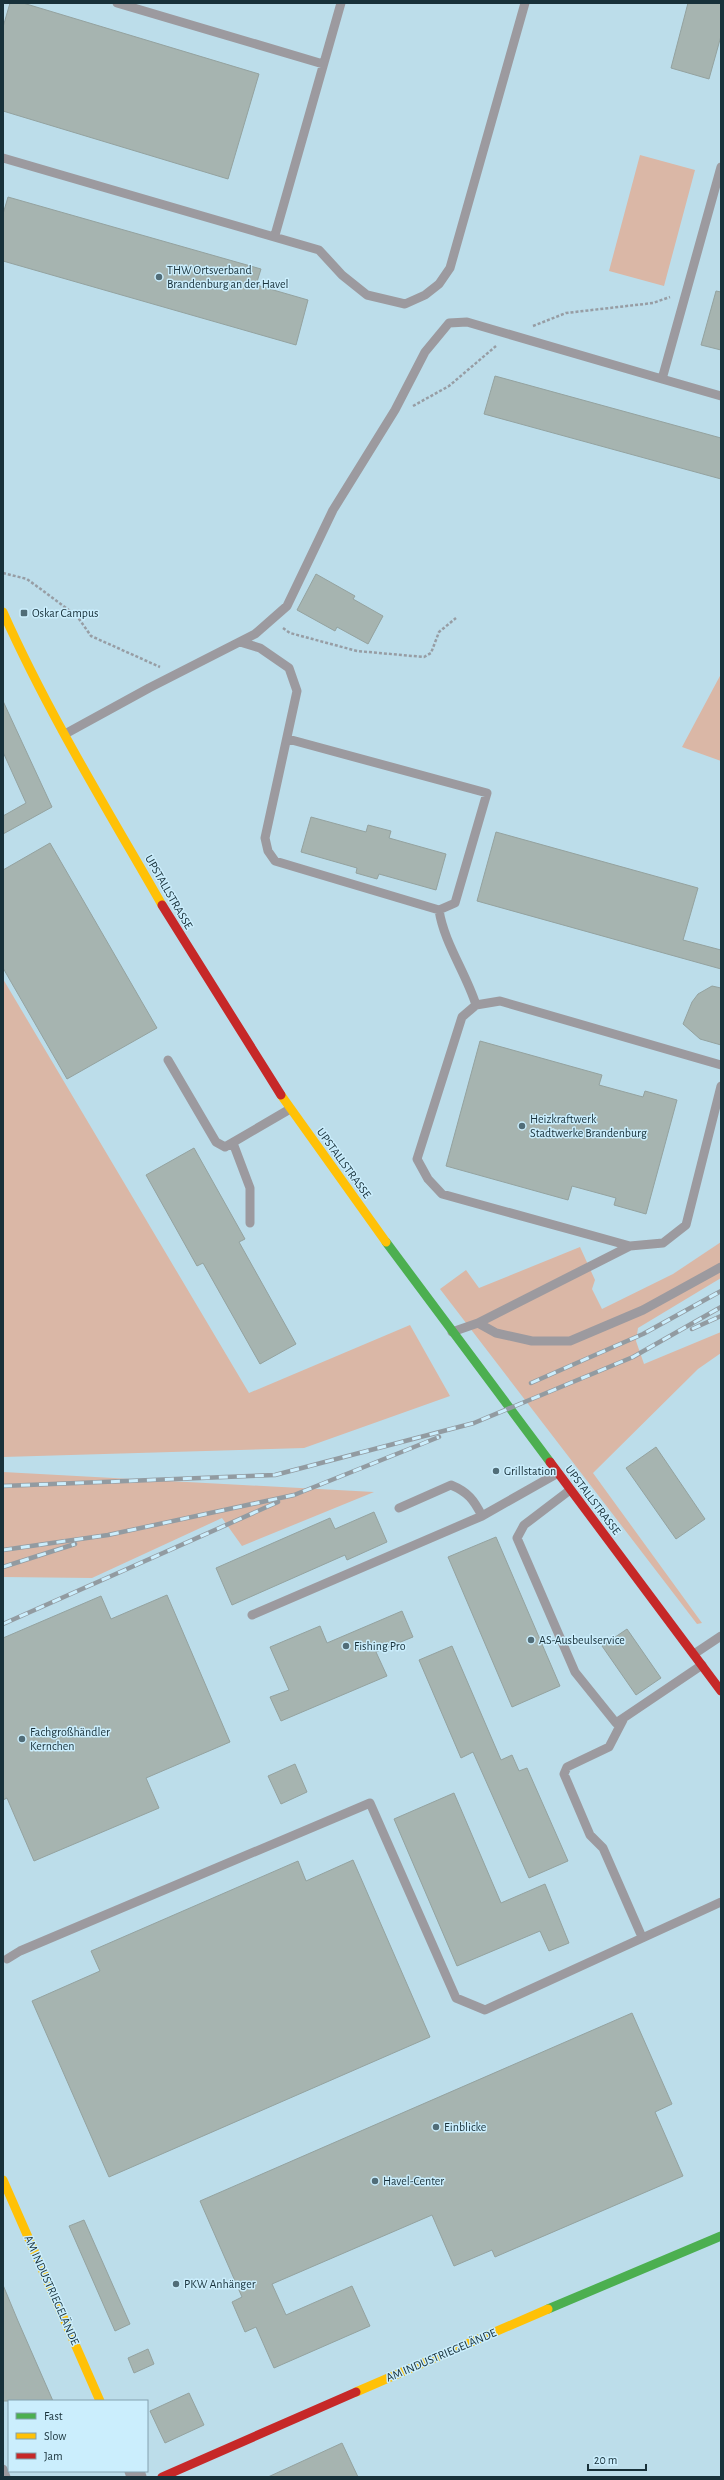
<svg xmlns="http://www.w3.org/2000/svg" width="724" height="2480" font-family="'Alegreya Sans',sans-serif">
	<rect width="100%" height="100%" fill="#bcddea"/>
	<!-- green -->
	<path fill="#dab7a6" d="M640 155 695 170 664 286 609 271Z
		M721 674V761L682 747Z
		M3 979 249 1393 410 1325 450 1396 304 1448 3 1457Z
		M721 1242V1278L638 1328 636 1341 644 1364 721 1332V1353L698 1369 593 1473 702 1623 697 1624 440 1289 466 1270 479 1288 580 1247 595 1280 592 1289 602 1309 673 1274Z
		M3 1472 374 1492 242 1546 222 1518 92 1578 3 1577Z"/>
	<!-- building -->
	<path fill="#a6b4b0" stroke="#94a29f" d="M10 3H23L259 74 228 179 3 111V27Z
		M688 3H721V36L709 79 671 68Z
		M8 197 261 269 256 285 308 300 296 345 3 261V214Z
		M716 291 721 292V350L701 345Z
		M495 376 721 438V479L484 414Z
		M316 574 355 596 353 599 383 616 368 644 337 627 335 631 297 610Z
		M3 701 52 807 3 834V816L26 803 3 752Z
		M311 817 366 832 368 825 391 831 389 838 446 854 436 890 379 874 377 879 356 873 357 868 301 852Z
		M496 832 698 888 683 940 721 950V969L477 901Z
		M50 843 157 1028 67 1079 3 968V870Z
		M712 986 721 988V1045L700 1039 683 1024 692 1002 698 994Z
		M480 1041 602 1075 599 1085 643 1097 645 1091 677 1100 646 1214 614 1205 616 1198 572 1186 568 1200 446 1166Z
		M194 1148 245 1239 239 1242 296 1344 260 1364 203 1263 197 1266 146 1175Z
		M656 1447 705 1519 676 1539 626 1468Z
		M374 1512 387 1542 347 1560 345 1555 232 1605 216 1568 330 1518 335 1529Z
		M496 1537 560 1686 512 1707 448 1557Z
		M167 1595 230 1742 146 1778 159 1808 34 1861 7 1798 3 1800V1638L101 1596 111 1619Z
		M402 1611 413 1637 376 1652 387 1676 281 1721 270 1697 289 1690 270 1647 320 1626 327 1643Z
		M627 1629 661 1678 636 1695 602 1646Z
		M452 1646 501 1760 512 1755 519 1771 527 1768 568 1861 529 1878 473 1752 461 1758 419 1660Z
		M295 1764 307 1792 281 1804 268 1776Z
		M454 1793 501 1903 545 1884 569 1943 549 1951 540 1931 457 1966 394 1819Z
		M353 1860 430 2037 109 2177 32 2001 100 1971 91 1951 298 1861 306 1881Z
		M632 2013 672 2104 655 2112 683 2176 495 2257 492 2250 454 2266 432 2215 272 2284 286 2315 352 2286 370 2326 274 2368 256 2327 245 2332 232 2302 242 2297 200 2201Z
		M84 2220 130 2324 115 2331 69 2226Z
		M3 2285 18 2321 53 2401H3Z
		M148 2349 154 2364 134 2373 128 2358Z
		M189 2393 204 2425 165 2443 150 2411Z
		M342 2443 358 2477H268Z"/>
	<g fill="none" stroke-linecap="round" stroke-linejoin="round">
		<!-- path -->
		<path stroke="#979da4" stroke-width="2.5" stroke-dasharray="3 2" stroke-linecap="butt" d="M533 326 566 313 653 303 670 297
			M413 406 449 386 496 346
			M3 573 27 579 77 616 91 636 160 667
			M283 628 290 633 357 651 424 657 431 653 439 632 456 618"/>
		<!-- lane -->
		<path stroke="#9c9a9f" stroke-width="9" d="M117 3 323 64
			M3 158 319 250 342 275 367 295 405 304 425 295 439 284 450 268 525 3
			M721 167 662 379 721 396
			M275 235 341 3
			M240 642 260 648 289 668 297 691 265 838 268 851 275 861 439 910 455 903 487 793 288 739
			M65 734 149 688 255 634 287 606 333 510 395 410 425 352 449 323 467 322 662 379
			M439 910C444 943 466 973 476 1005
			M168 1060 216 1142 225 1147 290 1109
			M233 1143 250 1188V1223
			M630 1246 442 1194 428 1179 417 1159 462 1017 476 1005 500 1001 721 1065
			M478 1323 496 1333 532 1341H570L643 1310 721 1267
			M452 1332 478 1323 630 1246 663 1243 686 1225 721 1086
			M570 1490 524 1525 517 1538 575 1672 616 1723 702 1665
			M399 1508 451 1485C468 1492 474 1500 482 1516
			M252 1615 482 1516 558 1473
			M694 1654 721 1636
			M623 1720 609 1747 567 1767 564 1774 590 1835 603 1848 642 1937
			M7 1959 20 1951 370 1803 456 1998 485 2010 721 1902
			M3 2469 6 2477"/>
		<!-- street -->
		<path stroke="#9c9a9f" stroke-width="19" d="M134 2471 137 2477"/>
		<!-- fast -->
		<path stroke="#4caf50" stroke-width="9" d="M386 1242 550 1462
			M548 2309 721 2236"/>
		<!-- slow -->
		<path stroke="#ffc107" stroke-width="9" d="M3 612C48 713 107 809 162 905
			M281 1095 386 1242
			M3 2180 100 2401
			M356 2392 548 2309"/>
		<!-- jam -->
		<path stroke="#c62828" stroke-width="9" d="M162 905 281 1095
			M550 1462 721 1691
			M162 2477 356 2392"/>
		<!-- rail casing -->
		<g stroke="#929ba1" stroke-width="4.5">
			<path id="rail" d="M692 1329 721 1316
				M531 1383 643 1334 721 1291
				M3 1486 275 1475 474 1423 633 1357 721 1307
				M3 1550 108 1535 294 1495 439 1437
				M3 1567 75 1544
				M3 1624 278 1502"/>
		</g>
		<!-- rail -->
		<use href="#rail" stroke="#cbeefd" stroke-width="3" stroke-dasharray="9" stroke-linecap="butt"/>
	</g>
	<!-- markers -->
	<g fill="#516d78" stroke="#cbeefd" stroke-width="1.5">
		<circle cx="159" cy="277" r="4"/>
		<rect x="20" y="609" width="8" height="8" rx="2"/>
		<circle cx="522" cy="1126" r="4"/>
		<circle cx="496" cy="1471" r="4"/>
		<circle cx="531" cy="1640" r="4"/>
		<circle cx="346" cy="1646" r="4"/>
		<circle cx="22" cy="1739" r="4"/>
		<circle cx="436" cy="2127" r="4"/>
		<circle cx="375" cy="2181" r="4"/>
		<circle cx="176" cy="2284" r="4"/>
	</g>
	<g text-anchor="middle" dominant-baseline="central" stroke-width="3" stroke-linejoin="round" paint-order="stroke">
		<!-- poi labels -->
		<g font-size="12" fill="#18313a" stroke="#cbeefd" text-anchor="start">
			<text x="167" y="270">THW Ortsverband<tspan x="167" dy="14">Brandenburg an der Havel</tspan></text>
			<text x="32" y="613">Oskar Campus</text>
			<text x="530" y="1119">Heizkraftwerk<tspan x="530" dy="14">Stadtwerke Brandenburg</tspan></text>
			<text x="504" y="1471">Grillstation</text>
			<text x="539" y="1640">AS-Ausbeulservice</text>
			<text x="354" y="1646">Fishing Pro</text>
			<text x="30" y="1732">Fachgroßhändler<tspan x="30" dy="14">Kernchen</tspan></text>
			<text x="444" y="2127">Einblicke</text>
			<text x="383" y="2181">Havel-Center</text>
			<text x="184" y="2284">PKW Anhänger</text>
		</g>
		<!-- street labels -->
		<g font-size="12" fill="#18313a" stroke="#cbeefd">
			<text transform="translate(169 892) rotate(60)">UPSTALLSTRASSE</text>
			<text transform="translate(344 1163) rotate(54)">UPSTALLSTRASSE</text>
			<text transform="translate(593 1500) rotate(53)">UPSTALLSTRASSE</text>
			<text transform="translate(52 2290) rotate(66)">AM INDUSTRIEGELÄNDE</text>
			<text transform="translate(441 2355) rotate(-23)">AM INDUSTRIEGELÄNDE</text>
		</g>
	</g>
	<!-- border -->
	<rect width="724" height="2480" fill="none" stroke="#18313a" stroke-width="8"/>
	<!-- legend -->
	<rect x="8" y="2400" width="140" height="72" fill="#cbeefd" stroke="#83a2af"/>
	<rect x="16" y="2413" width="20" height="6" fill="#4caf50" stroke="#83a2af"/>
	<text x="44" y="2420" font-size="12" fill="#18313a">Fast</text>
	<rect x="16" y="2433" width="20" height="6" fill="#ffc107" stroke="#83a2af"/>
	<text x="44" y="2440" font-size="12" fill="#18313a">Slow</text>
	<rect x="16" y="2453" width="20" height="6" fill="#c62828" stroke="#83a2af"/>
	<text x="44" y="2460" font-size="12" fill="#18313a">Jam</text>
	<!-- scale -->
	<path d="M588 2464v6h58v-6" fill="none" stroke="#18313a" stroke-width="2"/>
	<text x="594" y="2464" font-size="12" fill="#18313a" stroke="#cbeefd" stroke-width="3" paint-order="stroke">20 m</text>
</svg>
